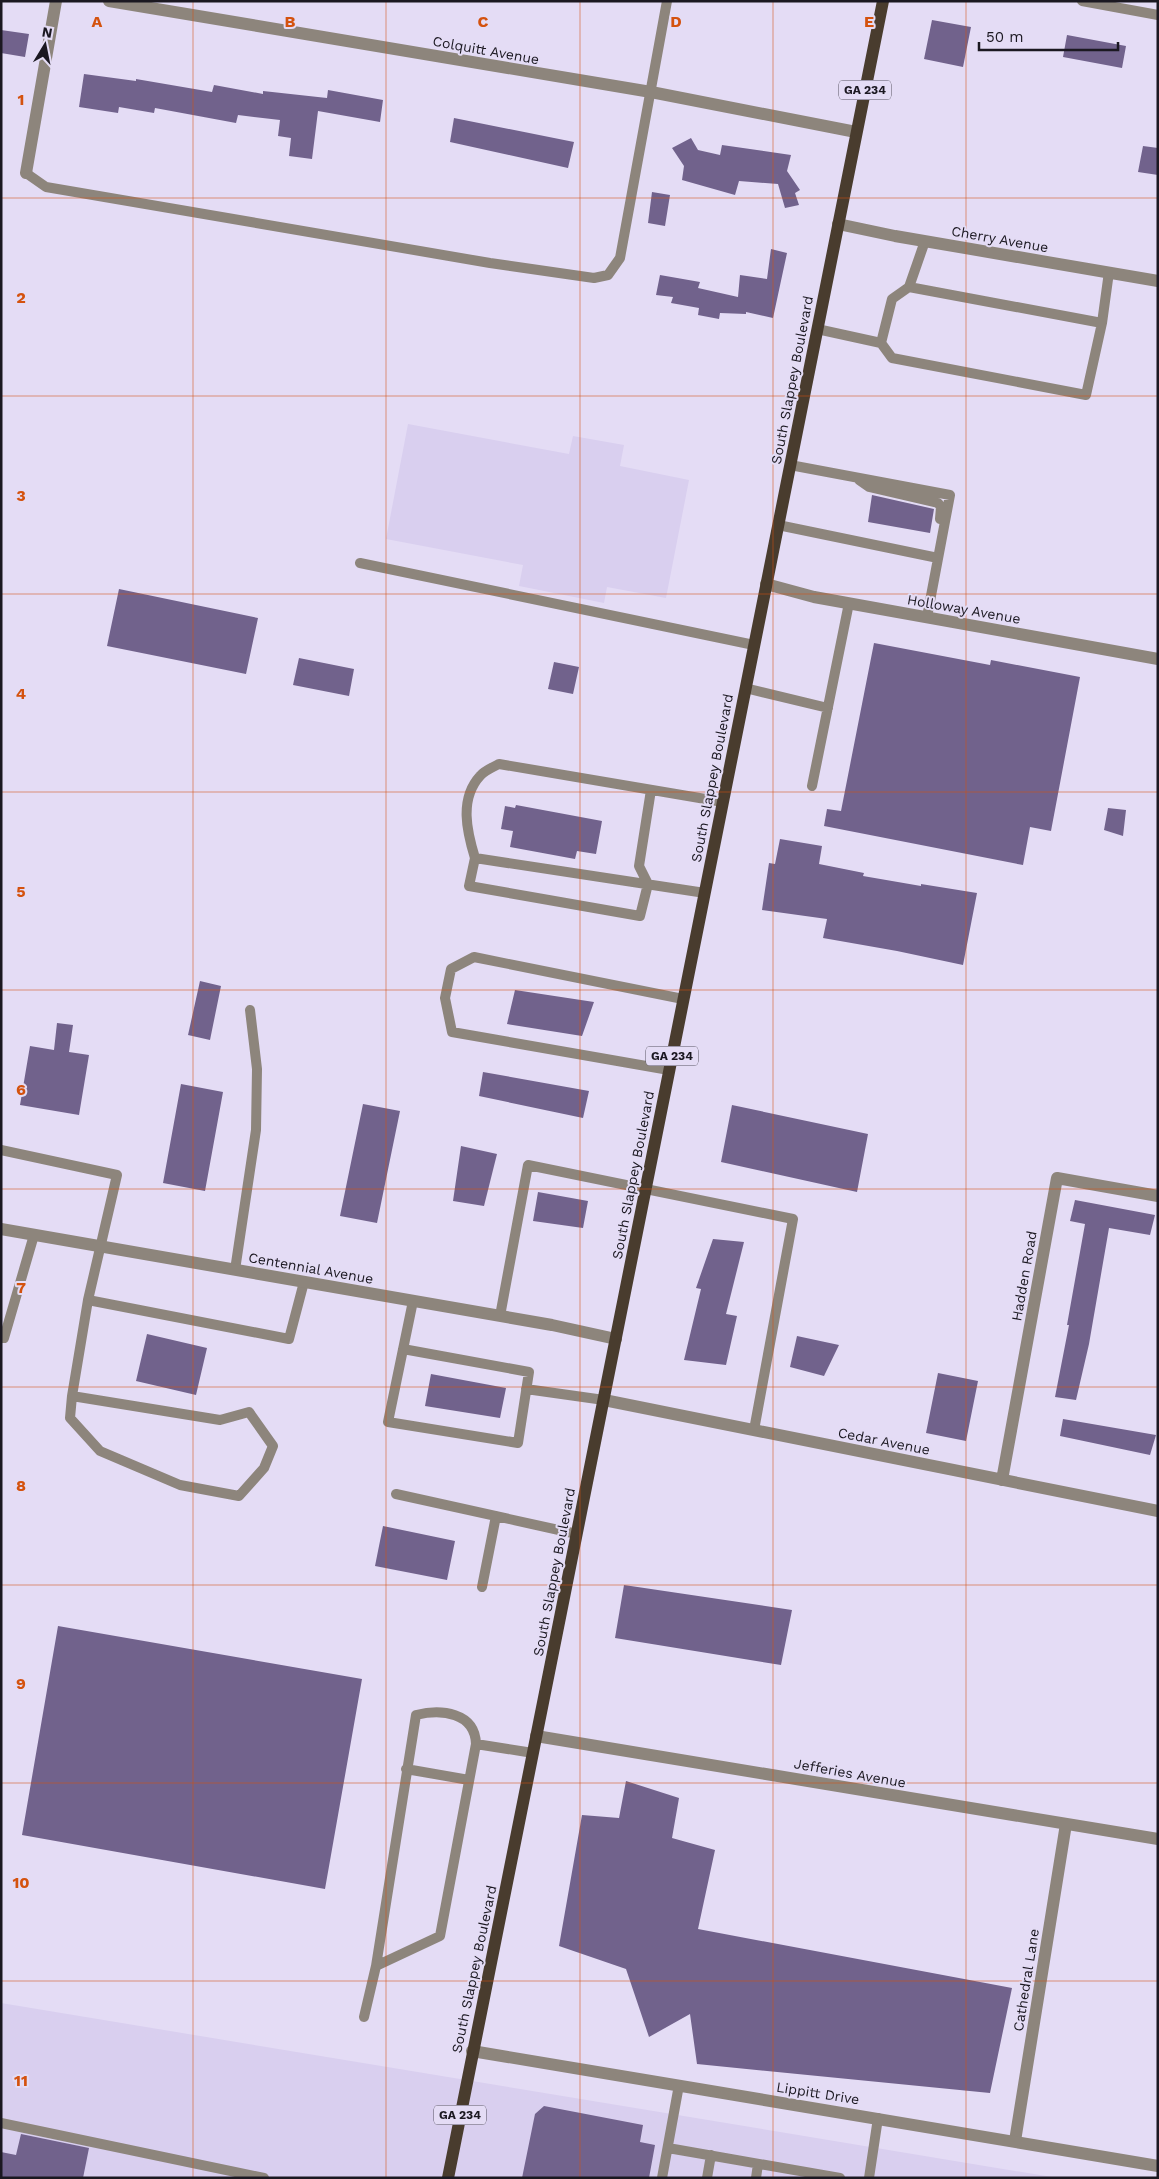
<svg xmlns="http://www.w3.org/2000/svg" width="1159" height="2179" font-family="'Work Sans',sans-serif">
	<rect width="100%" height="100%" fill="#e4dcf5"/>
	<!-- built -->
	<path fill="#d9cfef" d="M408 424 569 454 573 436 624 445 620 466 689 480 666 598 607 587 604 603 519 586 523 565 386 539Z
		M1 2003 1058 2178H1Z"/>
	<!-- building -->
	<path fill="#71628c" d="M932 20 971 27 963 67 924 59Z
		M1 30 29 34 25 57 1 53Z
		M1067 35 1126 46 1122 68 1063 57Z
		M84 74 136 81V79L212 92 214 85 263 94V91L327 98 328 90 383 100 380 122 318 111 312 159 289 156 291 138 278 136 280 120 238 115 236 123 155 108 154 113 119 107 118 113 79 107Z
		M454 118 574 142 568 168 450 142Z
		M691 138 698 150 720 155 722 145 791 155 787 171 800 190 795 193 799 205 785 208 778 184 739 181 735 195 682 180 684 166 672 148Z
		M1143 146 1158 148V175L1138 172Z
		M652 192 670 195 665 226 648 223Z
		M771 249 787 253 773 318 746 312V314L720 313 719 319 698 315 699 308 671 303 673 297 656 295 660 275 700 282 698 288 738 297 740 275 767 279Z
		M872 495 934 509 930 533 868 522Z
		M119 589 258 618 246 674 107 646Z
		M874 643 990 665 991 660 1080 677 1051 831 1030 827 1023 865 824 826 827 809 841 811Z
		M299 658 354 669 349 696 293 685Z
		M554 662 579 667 573 694 548 689Z
		M516 805 602 821 596 854 577 851 575 859 510 847 513 831 501 829 505 806 515 808Z
		M1108 808 1126 810 1123 836 1104 830Z
		M780 839 822 846 819 864 864 873 863 876 921 886V884L977 893 963 965 897 951 823 938 827 919 762 910 769 863 775 864Z
		M200 981 221 986 210 1040 188 1035Z
		M515 990 594 1002 582 1036 507 1024Z
		M57 1023 73 1025 69 1052 89 1055 79 1115 20 1105 30 1046 54 1050Z
		M483 1072 589 1091 583 1118 479 1096Z
		M181 1084 223 1092 205 1191 163 1183Z
		M363 1104 400 1111 377 1223 340 1216Z
		M732 1105 868 1134 857 1192 721 1162Z
		M461 1146 497 1154 484 1206 453 1201Z
		M538 1192 588 1201 583 1228 533 1221Z
		M1075 1200 1155 1215 1150 1235 1109 1228 1089 1344 1076 1400 1055 1397 1069 1325H1067L1085 1224 1070 1221Z
		M713 1239 744 1242 726 1314 737 1316 726 1365 684 1360 701 1289 696 1288Z
		M147 1334 207 1348 196 1395 136 1381Z
		M797 1336 839 1345 824 1376 790 1367Z
		M938 1373 978 1381 966 1441 926 1433Z
		M431 1374 506 1388 500 1418 425 1406Z
		M1063 1419 1156 1435 1150 1455 1060 1436Z
		M383 1526 455 1541 447 1580 375 1566Z
		M624 1585 792 1610 781 1665 615 1638Z
		M58 1626 362 1679 325 1889 22 1835Z
		M626 1781 679 1798 672 1838 715 1850 698 1929 1012 1988 990 2093 697 2064 690 2014 649 2037 626 1969 559 1946 582 1815 619 1818Z
		M544 2106 643 2125 640 2142 655 2145 649 2178H522L535 2114Z
		M21 2134 89 2148 83 2178H1V2152L16 2155Z"/>
	<g fill="none" stroke-linecap="round" stroke-linejoin="round">
		<!-- service -->
		<path stroke="#8d857c" stroke-width="10" d="M1082 1 1158 15
			M26 173 46 187 490 263 594 278 608 275 620 258 667 1
			M909 287 1102 323 1109 272
			M817 329 881 343 892 299 909 287 925 241
			M881 343 892 358 1086 395 1102 323
			M790 465 950 495 927 617
			M859 480 869 487 938 503 941 507 940 519
			M778 525 938 558
			M360 563 754 645
			M745 688 828 708
			M812 786 849 603
			M475 858 469 886 640 916 648 884 639 866 651 790
			M705 893 475 858C467 832 459 799 480 776 484 771 493 767 499 764L723 802
			M669 1070 452 1032 445 998 451 969 474 957 683 999
			M1 1150 117 1175 88 1300 289 1339 304 1282
			M235 1270 256 1130 257 1069 250 1010
			M500 1316 528 1165 793 1219 754 1430
			M1 1338H4L34 1235
			M403 1349 529 1372 518 1443 388 1422 413 1301
			M526 1389 604 1400
			M72 1396 70 1418 100 1451 180 1485 239 1496 264 1468 273 1446 249 1412 220 1420 72 1396 88 1300
			M396 1494 577 1534
			M482 1587 496 1516
			M476 1744 533 1753
			M406 1769 469 1780
			M364 2017 376 1966 416 1715C441 1709 475 1712 476 1744L440 1936 376 1966
			M1 2123 264 2178
			M668 2148 840 2178
			M662 2178 679 2085
			M707 2178 711 2155
			M756 2178 758 2164
			M869 2178 878 2118"/>
		<!-- minor -->
		<path stroke="#8d857c" stroke-width="12" d="M109 1 651 92 856 132
			M26 173 56 1
			M838 224 895 236 1158 281
			M766 584 814 597 1158 659
			M1 1229 552 1325 616 1339
			M604 1400 1158 1511
			M1002 1480 1057 1178 1158 1196
			M536 1736 1158 1839
			M1015 2141 1066 1824"/>
		<!-- tertiary -->
		<path stroke="#8d857c" stroke-width="12" d="M472 2051 1158 2166"/>
		<!-- primary -->
		<path stroke="#493c2e" stroke-width="12" d="M448 2178 883 1"/>
	</g>
	<!-- grid -->
	<path fill="none" stroke="#d4520e" stroke-width="1" stroke-opacity="0.55" d="M193 1V2178M386 1V2178M580 1V2178M773 1V2178M966 1V2178M1 198H1158M1 396H1158M1 594H1158M1 792H1158M1 990H1158M1 1189H1158M1 1387H1158M1 1585H1158M1 1783H1158M1 1981H1158"/>
	<g text-anchor="middle" dominant-baseline="central" stroke-width="4" stroke-linejoin="round" paint-order="stroke">
		<!-- shield labels -->
		<g fill="#e4dcf5" stroke="#575361" stroke-width="1">
			<rect x="839" y="80.5" width="52" height="19" rx="4"/>
			<rect x="646" y="1046.5" width="52" height="19" rx="4"/>
			<rect x="434" y="2105.5" width="52" height="19" rx="4"/>
		</g>
		<g font-size="12" font-weight="bold" fill="#1b1821">
			<text x="865" y="90">GA 234</text>
			<text x="672" y="1056">GA 234</text>
			<text x="460" y="2115">GA 234</text>
		</g>
		<!-- street labels -->
		<g font-size="14" fill="#1b1821" stroke="#e4dcf5">
			<text transform="translate(486 50) rotate(10)">Colquitt Avenue</text>
			<text transform="translate(1000 239) rotate(10)">Cherry Avenue</text>
			<text transform="translate(792 380) rotate(-79)">South Slappey Boulevard</text>
			<text transform="translate(964 609) rotate(10)">Holloway Avenue</text>
			<text transform="translate(712 778) rotate(-79)">South Slappey Boulevard</text>
			<text transform="translate(633 1175) rotate(-79)">South Slappey Boulevard</text>
			<text transform="translate(311 1268) rotate(10)">Centennial Avenue</text>
			<text transform="translate(1024 1276) rotate(-80)">Hadden Road</text>
			<text transform="translate(884 1441) rotate(11)">Cedar Avenue</text>
			<text transform="translate(554 1572) rotate(-79)">South Slappey Boulevard</text>
			<text transform="translate(850 1773) rotate(10)">Jefferies Avenue</text>
			<text transform="translate(474 1969) rotate(-78)">South Slappey Boulevard</text>
			<text transform="translate(1026 1980) rotate(-81)">Cathedral Lane</text>
			<text transform="translate(818 2093) rotate(9)">Lippitt Drive</text>
		</g>
	</g>
	<g font-size="16" text-anchor="middle" font-weight="bold" fill="#d4520e" stroke="#e4dcf5" stroke-width="4" stroke-linejoin="round" paint-order="stroke">
		<text x="97" y="27">A</text>
		<text x="290" y="27">B</text>
		<text x="483" y="27">C</text>
		<text x="676" y="27">D</text>
		<text x="869" y="27">E</text>
		<text x="21" y="105">1</text>
		<text x="21" y="303">2</text>
		<text x="21" y="501">3</text>
		<text x="21" y="699">4</text>
		<text x="21" y="897">5</text>
		<text x="21" y="1095">6</text>
		<text x="21" y="1293">7</text>
		<text x="21" y="1491">8</text>
		<text x="21" y="1689">9</text>
		<text x="21" y="1888">10</text>
		<text x="21" y="2086">11</text>
	</g>
	<!-- border -->
	<rect width="1159" height="2179" fill="none" stroke="#1b1821" stroke-width="5"/>
	<!-- north arrow -->
	<g transform="translate(45 45) rotate(10)" stroke="#e4dcf5" stroke-width="4" paint-order="stroke">
	<path d="M0-4L9 19L0 12L-9 19Z" fill="#1b1821"/>
	<text y="-8" font-size="14" font-weight="bold" text-anchor="middle" fill="#1b1821">N</text>
	</g>
	<!-- scale -->
	<path d="M979 42v8h139v-8" fill="none" stroke="#1b1821" stroke-width="2.5"/>
	<text x="986" y="42" font-size="15" fill="#1b1821" stroke="#e4dcf5" stroke-width="4" paint-order="stroke">50 m</text>
</svg>
